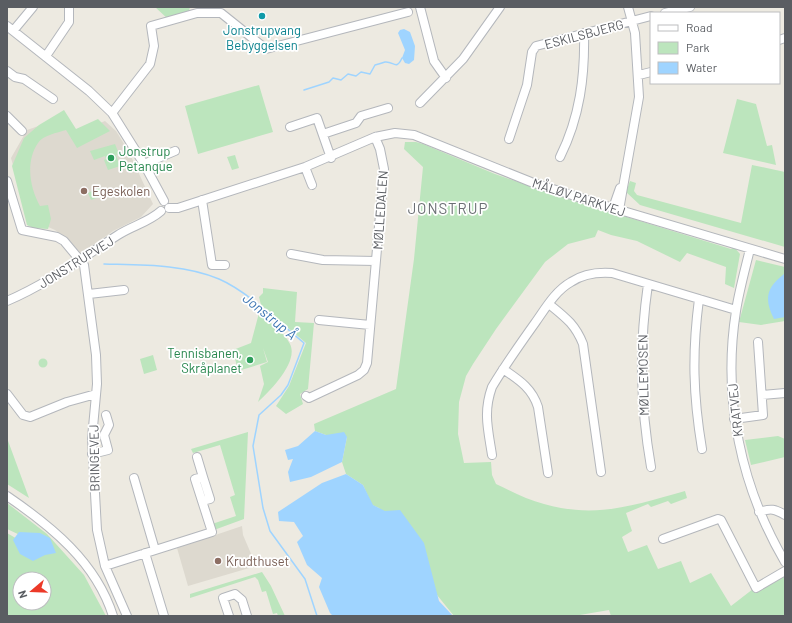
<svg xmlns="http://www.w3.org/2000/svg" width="792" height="623" font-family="Barlow,sans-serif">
	<rect width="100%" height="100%" fill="#edeae1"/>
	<!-- education -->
	<path fill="#ddd9cf" d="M67 116 76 133 105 121 116 131 129 152 153 204 141 217 113 231 81 254 70 241 55 230 28 218 11 158 27 130Z
		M242 526 243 535 252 556 259 565 188 586 177 548Z"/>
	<!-- green -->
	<path fill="#bce5bd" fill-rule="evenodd" d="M155 7H190L189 11 168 19Z
		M259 85 273 132 198 154 185 106Z
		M737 99 756 104 767 146 772 145 776 165 723 153Z
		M64 110 76 129 98 119 110 131 77 148 66 130C57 133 43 135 38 143 25 162 30 188 40 206L48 205 51 219 48 229 33 228 27 225 12 166 24 138 39 125Z
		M405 142H416L423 144 495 174 600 210H604L731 249 734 247 740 254 734 288 725 284 726 267 687 253 680 262 637 241 611 235 598 230 595 237 568 244 545 262 496 329 473 364 466 376 459 402 458 434 464 463 491 462 492 475 496 484C511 491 528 500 544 504 597 519 634 505 685 491L687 498 671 504 668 501 651 507 648 504 626 513 632 531 622 537 628 552 647 545 658 569 681 561 690 583 711 573 731 606 753 589 756 592 785 575 784 616H611L609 610 574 616H454L433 590 379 508 372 505 363 485 346 474 342 462 347 437 326 435 315 431 314 424 396 389 414 259 423 167 404 149Z
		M115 144 119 154 116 155 120 166 108 170 104 160 106 159 105 156 94 160 90 151Z
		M235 155 239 168 232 170 227 157Z
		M752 165 785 172V247L640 205 626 192 630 181 636 183 634 191 637 195 741 223Z
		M99 188 102 196 91 200 88 193Z
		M756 260 785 267V321L761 325 739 322Z
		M263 288 297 292 295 322 314 323 308 389 300 394 303 404 286 414 276 406 289 386 306 343 261 305 259 297 263 293Z
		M259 313C269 322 284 332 290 344 299 362 270 391 258 402L264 384 260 366 268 362 263 348 267 362 238 371 233 350 251 343Z
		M153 355 157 370 144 374 140 359Z
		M38.5 363a4.5 4.5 0 1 1 9 0a4.5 4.5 0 1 1-9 0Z
		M248 432 244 519 214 530 212 524 236 516 230 497 235 495 220 445 193 453 191 449Z
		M778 436 785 439V457L751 465 745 440Z
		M7 438 29 498 7 484Z
		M7 503 47 534 84 575 106 616H7V533L36 550 33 541 7 529ZM20 579H44V603H20Z
		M262 572 271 586 285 616H278L277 613 273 614 266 591 262 592 258 580 255 577 190 598V594Z"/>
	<!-- water -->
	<path fill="#9fd4ff" d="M404 29 410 32 415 46 414 60 409 64 405 63 402 58 405 50 398 33 400 30Z
		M784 274 785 317 774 319C764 299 766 288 784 274Z
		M315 431 326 435 344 432 347 437 342 462 311 477 290 482 288 472 293 459 288 460 285 450 298 446Z
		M346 474 363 485 373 505 385 511 400 510 424 543 439 601 453 616H333L330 613 319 587 322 578 307 565 297 542 303 536 294 522 279 521 278 512 322 483Z
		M19 532 40 533 50 538 56 553 45 555 33 561 20 554 13 540Z"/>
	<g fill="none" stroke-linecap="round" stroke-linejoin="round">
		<!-- stream -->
		<path stroke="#9fd4ff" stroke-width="1.5" d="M304 90 329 82 333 78 341 80 348 74 356 76 361 72 370 74 375 65C379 64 382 63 385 62 394 61 396 71 402 58
			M104 264C141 265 184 264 219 279 247 291 280 323 304 343L288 385 281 395 259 415 253 446 263 508 270 531 305 579 317 616"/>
		<!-- minor casing -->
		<g stroke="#b4b7bc" stroke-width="10">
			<path id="minor" d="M420 7 434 61 446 78
				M665 13 690 7
				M7 26 89 91 112 113 144 164 164 201
				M13 31 33 7
				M779 40 785 38
				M46 56 69 22V7
				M7 71 15 77 24 79 53 99
				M639 75 651 72
				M420 103 463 59 500 7
				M112 113 150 64 154 46 151 26 197 13H221L266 49 408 12
				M7 116 22 131
				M290 127 317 118 331 158
				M323 134 356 123 361 116 388 108
				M509 139 527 85 532 52 536 46 651 16
				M560 157C580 117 585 76 584 33
				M144 164 175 151
				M305 167 312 185
				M7 181 22 230 57 237 64 241 84 265 96 355 97 384 92 438 97 530 105 566 127 616
				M202 200 212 265H225
				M169 208H178L305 167 375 137 395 133 414 135 531 182 603 205 785 259
				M613 208 620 188
				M619 210 639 97 635 33 628 7
				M750 249C745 270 739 291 736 311 722 399 741 487 785 562
				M291 254 323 260 376 261
				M648 284C639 347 640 403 651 467
				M89 294 124 290
				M699 299C692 353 693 395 702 449
				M7 301C47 284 82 258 118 235 132 226 149 222 161 211
				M549 304C565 317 575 324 583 344L601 472
				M319 320 370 325
				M503 369C519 380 532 388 538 407L548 473
				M7 394 23 415 30 417 67 402 96 394
				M762 395 785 393
				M306 396 309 398 358 375 364 370 367 363 384 169 380 149 375 137
				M734 419 763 415 758 342
				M92 454 108 450 104 435 109 425 106 415
				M492 455C488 429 483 412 492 387 505 365 520 344 535 323 545 309 555 291 571 282 583 274 598 272 612 273L736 310
				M134 478 155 550
				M7 496C51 526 96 562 113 616
				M202 501 210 499 203 477
				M759 512C771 508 775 509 785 515
				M663 539 718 519 721 520 756 588 785 571
				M145 553 164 616
				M105 566 212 532 195 479 203 477 197 457
				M229 616 223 598 235 594 242 600 247 616"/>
		</g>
		<!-- minor -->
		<use href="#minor" stroke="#fff" stroke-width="8"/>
	</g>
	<!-- markers -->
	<circle fill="#0f9aa8" stroke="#fff" stroke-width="1.5" cx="262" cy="16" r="4"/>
	<g fill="#2e9e5b" stroke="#fff" stroke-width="1.5">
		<circle cx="111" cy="158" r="4"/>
		<circle cx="250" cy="360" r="4"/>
	</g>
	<g fill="#8d6e63" stroke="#fff" stroke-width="1.5">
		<circle cx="84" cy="191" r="4"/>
		<circle cx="218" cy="561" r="4"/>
	</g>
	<g text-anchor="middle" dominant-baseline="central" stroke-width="3.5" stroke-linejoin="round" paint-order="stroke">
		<!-- culture labels -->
		<g font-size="13" fill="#0d838f" stroke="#fff">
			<text x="262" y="30">Jonstrupvang<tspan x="262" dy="15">Bebyggelsen</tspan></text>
		</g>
		<!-- street labels -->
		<g font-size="13" fill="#5a5d62" stroke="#fff">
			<text transform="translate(584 34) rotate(-15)">ESKILSBJERG</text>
			<text transform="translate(579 197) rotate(18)">MÅLØV PARKVEJ</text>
			<text transform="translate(380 210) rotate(-86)">MØLLEDALEN</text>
			<text transform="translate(76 262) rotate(-32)">JONSTRUPVEJ</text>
			<text transform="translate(643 375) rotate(-91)">MØLLEMOSEN</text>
			<text transform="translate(735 410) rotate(-96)">KRATVEJ</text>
			<text transform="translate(94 458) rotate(-91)">BRINGEVEJ</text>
		</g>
		<!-- leisure labels -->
		<g font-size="13" fill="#27864d" stroke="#fff" text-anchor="start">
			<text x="119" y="151">Jonstrup<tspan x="119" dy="15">Petanque</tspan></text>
			<text x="242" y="353" text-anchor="end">Tennisbanen,<tspan x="242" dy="15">Skråplanet</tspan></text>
		</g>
		<!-- education labels -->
		<g font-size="13" fill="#785e54" stroke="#fff" text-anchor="start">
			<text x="92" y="191">Egeskolen</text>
			<text x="226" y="561">Krudthuset</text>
		</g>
		<!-- water labels -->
		<g font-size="14" font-style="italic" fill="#3b74b2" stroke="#fff">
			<text transform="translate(270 316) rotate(39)">Jonstrup Å</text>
		</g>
		<!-- quarter labels -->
		<g font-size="15" letter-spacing="1" fill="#6b6f74" stroke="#fff">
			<text x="448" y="208">JONSTRUP</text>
		</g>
	</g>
	<!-- border -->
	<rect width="792" height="623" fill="none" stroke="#5a5d62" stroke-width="16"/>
	<!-- legend -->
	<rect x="650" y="12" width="130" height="72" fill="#ffffff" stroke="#bdbec0"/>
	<rect x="658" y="25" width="20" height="6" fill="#ffffff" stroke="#bdbec0"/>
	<text x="686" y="32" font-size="12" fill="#5a5d62">Road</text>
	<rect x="658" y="42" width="20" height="12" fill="#bce5bd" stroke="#bdbec0"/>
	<text x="686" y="52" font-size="12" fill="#5a5d62">Park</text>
	<rect x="658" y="62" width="20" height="12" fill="#9fd4ff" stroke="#bdbec0"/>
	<text x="686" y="72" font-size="12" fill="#5a5d62">Water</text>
	<!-- north arrow -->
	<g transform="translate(32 591) rotate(251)"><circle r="19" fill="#ffffff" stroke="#bdbec0"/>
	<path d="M0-3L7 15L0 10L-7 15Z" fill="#ec3928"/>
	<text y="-6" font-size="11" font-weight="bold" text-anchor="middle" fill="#5a5d62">N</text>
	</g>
</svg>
